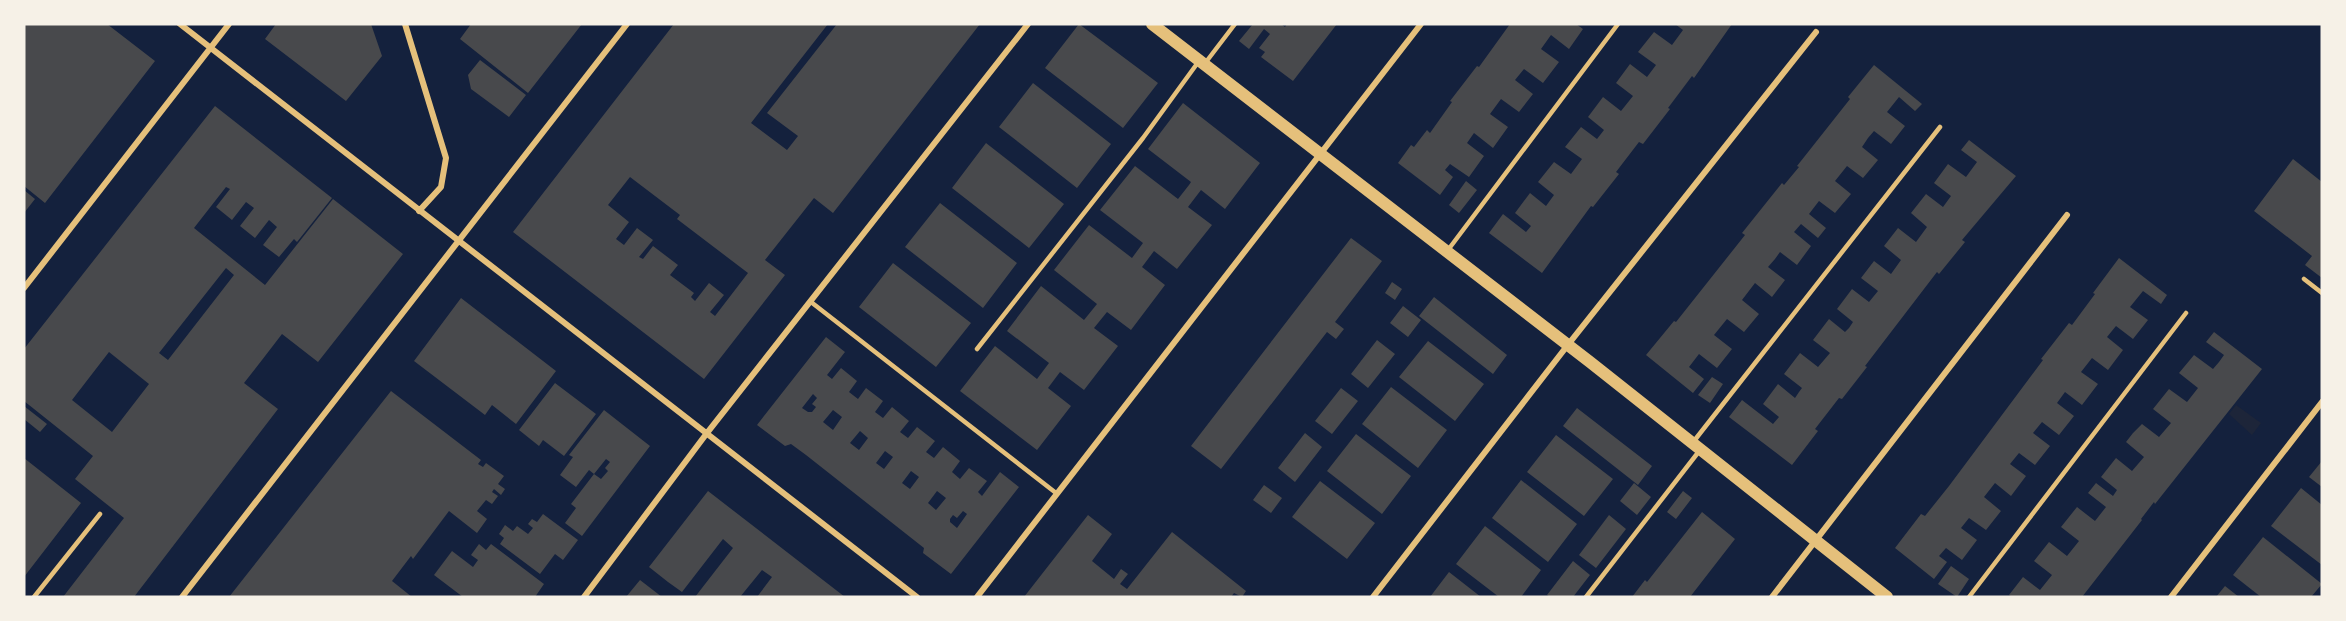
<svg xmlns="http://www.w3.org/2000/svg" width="2346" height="621" font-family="Raleway,sans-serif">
	<rect width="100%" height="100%" fill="#14213d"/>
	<!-- green -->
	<path fill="#1d2539" d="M2236 405 2261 423 2252 435 2229 414Z"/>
	<!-- building -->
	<path fill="#48494c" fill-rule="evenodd" d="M24 24H107L155 61 45 203 24 186Z
		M276 24H371L382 56 346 101 265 39Z
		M471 24H582L528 93 460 39Z
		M674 24H828L751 123 787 150 798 136 767 113 837 24H980L833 213 814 198 765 260 785 275 704 379 513 232ZM630 177 680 215 677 219 748 273 715 316 710 312 724 295 709 283 695 301 691 297 694 293 670 275 678 265 653 246 643 259 639 257 653 240 637 228 624 245 616 239 629 222 608 205Z
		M1079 24 1158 83 1123 128 1045 68Z
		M1253 24H1281L1285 27 1287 24H1337L1293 81 1261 57 1265 52 1259 48 1270 34 1264 29 1249 49 1239 41Z
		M1510 24H1576L1583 29 1569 49 1551 35 1541 49 1559 62 1543 83 1524 69 1515 80 1533 94 1519 112 1501 99 1490 114 1508 127 1493 148 1474 133 1467 143 1484 156 1469 177 1450 164 1445 170 1453 177 1440 195 1398 163 1411 145 1414 147 1427 130 1430 133 1452 102 1450 101 1477 66 1479 67Z
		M1675 24H1732L1694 78 1692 76 1668 108 1670 109 1643 144 1639 142 1616 172 1619 174 1593 207 1591 206 1542 273 1489 233 1503 214 1526 232 1531 226 1515 213 1530 193 1546 206 1554 195 1538 182 1554 162 1571 174 1582 159 1565 147 1581 127 1597 139 1604 130 1588 117 1603 97 1621 111 1633 96 1616 83 1630 64 1647 77 1656 65 1638 52 1654 32 1672 45 1683 30Z
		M480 60 526 95 509 117 471 89 468 75Z
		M1874 65 1922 104 1915 111 1899 97 1887 112 1905 126 1891 144 1874 131 1868 138 1862 147 1878 160 1863 178 1847 166 1835 181 1851 194 1835 213 1819 201 1809 214 1826 228 1818 238 1801 224 1794 232 1811 246 1797 265 1780 252 1775 259 1768 267 1785 280 1772 297 1755 283 1742 300 1759 314 1744 332 1727 319 1714 335 1732 349 1717 368 1699 354 1689 367 1704 379 1693 393 1646 355 1674 321 1676 322 1745 235 1742 233 1782 183 1784 185 1799 167 1797 166 1850 99 1848 97Z
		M1033 83 1111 144 1077 188 999 127Z
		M1183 103 1260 163 1225 209 1201 190 1188 207 1212 225 1177 269 1154 251 1142 267 1165 285 1131 330 1107 312 1094 328 1118 346 1084 390 1060 372 1048 388 1071 406 1037 450 960 391 995 346 1037 379 1049 363 1007 331 1041 286 1084 320 1097 304 1054 270 1089 225 1132 258 1143 243 1100 210 1135 166 1178 199 1189 185 1191 182 1148 149Z
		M215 106 332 198 297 242 294 239 279 257 263 245 277 227 269 220 255 238 240 226 254 208 246 202 232 220 216 207 230 189 226 187 194 228 265 285 333 199 403 254 318 362 282 334 262 360 244 383 278 409 134 597H63L124 518 75 479 93 456 24 401V349ZM226 268 234 275 168 360 159 353ZM109 352 149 384 112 432 72 400Z
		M1969 140 2016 176 1962 240 1965 242 1939 274 1937 272 1865 366 1867 367 1842 399 1839 398 1815 429 1818 431 1792 465 1729 417 1742 400 1773 424 1779 417 1763 404 1778 384 1795 398 1799 392 1802 388 1784 374 1800 353 1818 367 1830 353 1813 340 1829 319 1845 332 1849 328 1853 322 1837 309 1852 289 1869 302 1878 291 1861 278 1874 261 1891 274 1901 260 1884 246 1898 228 1916 242 1927 227 1911 213 1926 194 1943 207 1951 196 1934 183 1948 164 1966 177 1977 162 1961 150Z
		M986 143 1064 204 1029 248 952 188Z
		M2293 159 2322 182V278L2305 265 2312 256 2254 211Z
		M1466 181 1477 190 1459 213 1449 205Z
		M24 190 35 199 24 213Z
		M940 203 1017 263 983 308 905 247Z
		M1351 238 1382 261 1335 322 1344 329 1336 339 1327 332 1221 469 1191 446Z
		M2119 258 2167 295 2161 304 2143 291 2130 307 2148 320 2133 339 2116 326 2107 337 2123 350 2108 370 2092 358 2081 372 2098 384 2082 405 2065 392 2057 403 2074 416 2059 435 2042 422 2033 433 2050 446 2035 465 2019 453 2010 464 2026 476 2011 496 1995 483 1984 497 2001 511 1986 530 1969 518 1961 528 1977 540 1962 560 1946 548 1939 556 1947 562 1934 579 1895 548 1921 514 1925 516 1949 486 2043 360 2041 359 2069 323 2072 325 2095 294 2093 293Z
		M893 263 971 323 936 367 859 307Z
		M1392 282 1402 289 1395 300 1385 293Z
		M1434 297 1507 355 1493 374 1419 316Z
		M461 298 556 371 516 424 492 405 485 415 414 361Z
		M1403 306 1421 320 1408 337 1390 323Z
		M2214 332 2262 369 2155 504 2154 502 2141 519 2142 520 2082 597H2012L2009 595 2023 577 2040 590 2052 575 2034 561 2049 542 2067 556 2079 541 2061 527 2077 507 2095 521 2106 507 2088 493 2096 483 2113 496 2117 490 2101 477 2116 458 2132 471 2144 457 2126 442 2133 433 2142 424 2159 437 2171 423 2153 409 2169 389 2187 402 2198 388 2179 373 2194 355 2213 369 2219 362 2224 355 2206 342Z
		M826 337 845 352 827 375 832 379 841 368 857 381 849 392 858 399 866 388 883 401 875 412 883 418 892 407 909 421 900 432 908 438 917 427 935 441 926 452 934 458 943 447 960 461 952 472 960 479 969 468 987 481 978 492 982 496 1000 472 1019 487 951 574 923 553 924 548 806 455 791 444 785 446 757 425ZM813 394 817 398 812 404 816 407 812 412H808L802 408ZM833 410 842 417 833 430 823 422ZM860 431 868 438 859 450 850 443ZM885 451 893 457 884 469 876 463ZM911 471 919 477 910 489 902 483ZM937 491 946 498 936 510 928 503ZM963 511 967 514 957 528 950 522V519L953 515 957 518Z
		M1377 340 1395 354 1368 388 1351 374Z
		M1428 341 1484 384 1455 421 1399 377Z
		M1712 377 1723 384 1710 403 1698 395Z
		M555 383 596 414 564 456 543 440 539 446 519 430Z
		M1391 387 1447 430 1418 468 1362 424Z
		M1341 388 1358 401 1332 434 1315 421Z
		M391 391 481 460 478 464 483 467 486 463 504 476 498 484 505 489 501 495 494 489 492 492 498 496 492 504 486 500 477 511 487 519 477 533 449 511 413 559 411 556 392 581 412 597H229Z
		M24 406 47 424 40 432 24 419Z
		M1577 408 1652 466 1638 485 1563 426Z
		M604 410 650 446 582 536 565 523 576 508 571 504 594 474 601 479 608 471 605 468 610 462 606 459 594 474 589 470 576 487 560 475 573 457 569 455Z
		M1305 433 1322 447 1295 482 1278 468Z
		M1356 434 1411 476 1382 514 1327 471Z
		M1556 435 1613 479 1584 516 1527 472Z
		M24 458 81 503 24 577Z
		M2322 461V487L2309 477Z
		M1521 480 1577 524 1548 562 1492 518Z
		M1320 481 1375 523 1347 559 1292 517Z
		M1634 483 1651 497 1637 515 1620 501Z
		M1264 485 1282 498 1271 513 1253 500Z
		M2301 488 2322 505V565L2271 526Z
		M708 491 823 580 845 597H757L772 577 762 570 740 597H695L733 548 723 539 682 592 668 582 649 567Z
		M1683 491 1692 498 1676 519 1667 512Z
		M1702 512 1735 539 1690 597H1632L1645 580 1647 582Z
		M543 514 578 540 563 560 555 554 540 574 500 544 504 538 499 534 505 525 513 531 517 526 528 534 533 528 528 524 532 519 537 522Z
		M1088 515 1112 534 1092 561 1114 579 1121 569 1128 574 1120 584 1127 589 1172 532 1246 591 1242 597 1234 593 1231 597H1024Z
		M1609 515 1626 529 1596 568 1579 555Z
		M1485 526 1541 570 1521 597H1499L1456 564Z
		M2263 537 2322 584 2311 597H2261L2233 575Z
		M479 544 486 550 491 544 544 584 535 597H463L434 575 452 551 473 567 478 560 471 555Z
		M1573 561 1590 575 1573 597H1550L1547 595Z
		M1951 566 1969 579 1957 597 1938 584Z
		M1449 572 1481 597H1430Z
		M640 580 662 597H626Z
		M2225 586 2239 597H2216Z"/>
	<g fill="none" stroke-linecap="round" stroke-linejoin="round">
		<!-- service -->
		<path stroke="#e5c07b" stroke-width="4.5" d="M1206 62 1235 24
			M1448 250 1618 24
			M2304 279 2322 293
			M811 302 1056 493
			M977 349 1143 138 1199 61
			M1694 441 1940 127
			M34 597 100 514
			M1586 597 1700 450
			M1969 597 2186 313"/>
		<!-- minor -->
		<path stroke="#e5c07b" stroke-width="6" d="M180 24 917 597
			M405 24 446 158 441 187 419 211
			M24 288 229 24
			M182 597 627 24
			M584 597 707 433 1028 24
			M977 597 1421 24
			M1373 597 1567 346 1816 32
			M1772 597 2067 215
			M2171 597 2322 402"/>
		<!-- secondary -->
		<path stroke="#e5c07b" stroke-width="12" d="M1152 24 1590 362 1887 597"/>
	</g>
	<!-- border -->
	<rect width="2346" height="621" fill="none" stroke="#f6f1e7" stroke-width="51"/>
</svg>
